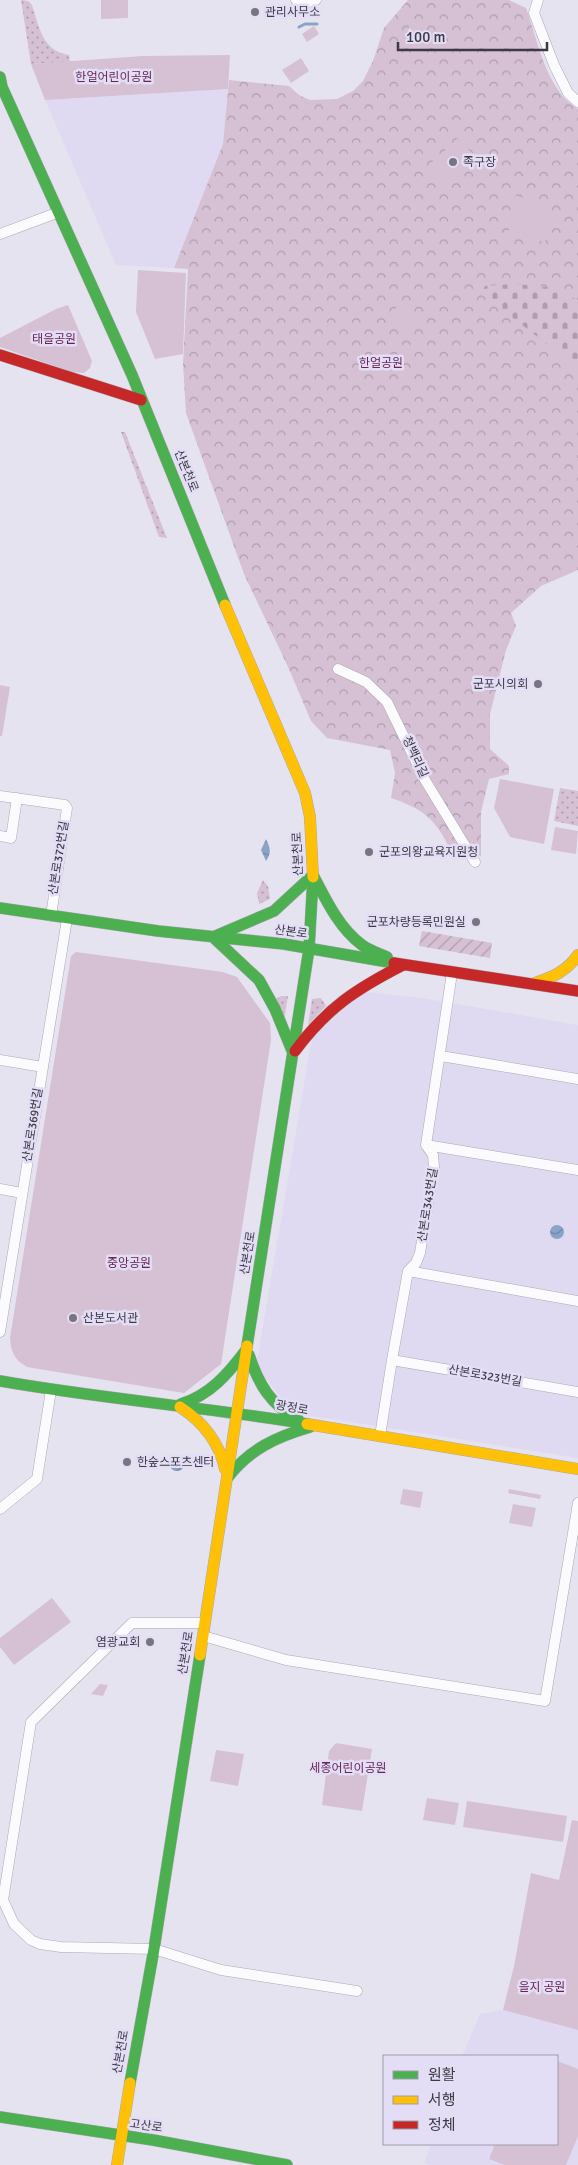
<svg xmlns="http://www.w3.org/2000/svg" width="578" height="2165" font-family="Signika,'Noto Sans KR',sans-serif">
	<defs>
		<pattern id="grass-dots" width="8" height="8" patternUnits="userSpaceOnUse" patternTransform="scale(1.25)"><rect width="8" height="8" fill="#d6c0d3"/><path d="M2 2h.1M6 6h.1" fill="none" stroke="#af9dad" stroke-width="1.8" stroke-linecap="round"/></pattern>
		<pattern id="forest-crowns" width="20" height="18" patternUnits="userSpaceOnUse" patternTransform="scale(1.25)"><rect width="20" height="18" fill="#d6c0d3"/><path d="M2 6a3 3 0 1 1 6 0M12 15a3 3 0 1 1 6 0" fill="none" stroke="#af9dad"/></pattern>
		<pattern id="cemetery-stones" width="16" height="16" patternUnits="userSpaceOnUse" patternTransform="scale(1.25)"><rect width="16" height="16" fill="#d6c0d3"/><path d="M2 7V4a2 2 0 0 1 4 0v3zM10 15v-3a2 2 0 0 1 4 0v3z" fill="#af9dad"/></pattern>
		<pattern id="garden-furrows" width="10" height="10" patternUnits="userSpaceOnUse" patternTransform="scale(1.25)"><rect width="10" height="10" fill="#d6c0d3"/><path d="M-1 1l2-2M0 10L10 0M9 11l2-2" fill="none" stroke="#af9dad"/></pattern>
		<pattern id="water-waves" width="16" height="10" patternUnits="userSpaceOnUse" patternTransform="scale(1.25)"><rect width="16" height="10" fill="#88a5c8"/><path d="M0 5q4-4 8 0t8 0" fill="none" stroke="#7087a4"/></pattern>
	</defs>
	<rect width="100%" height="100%" fill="#e6e3f0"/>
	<!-- built -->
	<path fill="#dfdaf1" d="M228 89 223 144 174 268 116 265 45 100Z
		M365 992 423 998 578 1025V1458L293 1413 256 1367 311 1043 317 1031Z
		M503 2010 578 2030V2165H430L424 2163 431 2144H557V2056H462L480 2014Z"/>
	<!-- grass -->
	<path fill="url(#grass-dots)" d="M21 0 28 1 32 5C39 26 42 51 69 55L70 62 31 64Z
		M121 432H125L167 538 159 537Z
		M560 788 578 791V826L554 821Z
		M263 880 268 886 270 899 259 904 257 893Z
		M281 996H288L284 1020 276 999Z
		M321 998 326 1006 308 1025 312 999Z"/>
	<!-- forest -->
	<path fill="url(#forest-crowns)" d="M408 0H509L526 8C538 41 546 90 578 109V570L541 586 511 613 516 626 506 650 490 714V749L509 766V774L489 779 481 812V856L450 849C435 818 423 809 391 798L395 773 390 750 327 738 311 721 289 669 244 574 186 413 183 364 188 269 174 268 223 144 229 80 289 86 299 95 310 100 337 99 353 91 363 81 373 61 384 28Z"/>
	<!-- cemetery -->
	<path fill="url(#cemetery-stones)" d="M515 284 547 287 578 300V372L551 347 484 296 482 291 485 286Z"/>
	<!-- park -->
	<path fill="#d6c0d3" d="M101 0H128V18L101 19Z
		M314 26 319 34 307 42 302 34Z
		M230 55 228 89 45 100 31 64 143 56Z
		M301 58 309 71 291 83 282 70Z
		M458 138 476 158 444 188 425 169Z
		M515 196 553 204 545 242 508 234Z
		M138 270 186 273 183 354 155 359 136 312Z
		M404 303 418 326 401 337 387 314Z
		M68 305 92 361 90 368 84 373 72 372 0 347V338L56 309Z
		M0 685 10 687 2 736H0Z
		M500 779 554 789 544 844 510 837 494 808Z
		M555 827 578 831 576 854 551 850Z
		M76 952 223 972 237 977 270 1023 271 1040 221 1364 184 1393 27 1367C15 1360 11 1353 10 1338L71 956Z
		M403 1489 423 1492 420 1508 400 1504Z
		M509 1489 541 1495 540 1499 508 1493Z
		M513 1504 536 1508 532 1527 509 1523Z
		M52 1598 71 1622 14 1665 0 1647V1638Z
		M100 1684 108 1685 103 1696 91 1694Z
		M336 1743 372 1749 362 1811 322 1805 329 1751Z
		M216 1750 244 1754 238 1786 210 1781Z
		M427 1798 459 1803 455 1825 423 1820Z
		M467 1801 567 1816 563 1842 463 1827Z
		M572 1820 578 1821V2030L503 2010 514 1966 531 1873 559 1880Z
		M557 2061 578 2069V2136L566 2165H505L489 2159 495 2144H557Z"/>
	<!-- garden -->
	<path fill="url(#garden-furrows)" d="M422 931 492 943 490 958 419 946Z"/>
	<!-- water -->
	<path fill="url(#water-waves)" d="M266 839C270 847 272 853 266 861L261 850Z
		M550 1232a7 7 0 1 1 14 0a7 7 0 1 1-14 0Z
		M169 1463a8 8 0 1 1 16 0a8 8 0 1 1-16 0Z"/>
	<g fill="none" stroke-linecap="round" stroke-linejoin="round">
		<!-- stream -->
		<path stroke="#88a5c8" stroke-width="3" d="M299 27 305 24H317"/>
		<!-- street casing -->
		<g stroke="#aaa8b1" stroke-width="11">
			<path id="street" d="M296 0 303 4 316 0
				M538 0 534 13 554 65 568 93 578 102
				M0 234 59 212
				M338 669 366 682 387 702 425 780 475 862
				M0 796 65 805 67 808 51 916
				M0 836 11 838 17 798
				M441 1056 578 1079
				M0 1060 43 1067
				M426 1145 578 1170
				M0 1189 22 1193
				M408 1271 578 1301
				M0 1332 67 919
				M392 1360 578 1392
				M380 1436 392 1360 408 1271 416 1263 420 1253 434 1167 433 1155 426 1145 452 973
				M0 1509 37 1479 51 1390
				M205 1623H132L31 1722 3 1900 14 1924 31 1940 40 1944 61 1947 154 1949 221 1970 357 1991
				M203 1636 286 1660 545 1701 578 1503"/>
		</g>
		<!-- fast casing -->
		<g stroke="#aaa8b1" stroke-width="12">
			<path id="fast" d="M0 77 2 87 132 375 225 605
				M0 908 158 931 284 944 394 963
				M293 1053 275 1009 259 980 213 937 274 911 313 875C326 900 339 928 362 945 370 951 379 953 387 957
				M247 1346 309 949 313 877
				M249 1355C258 1383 271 1406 298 1419
				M0 1381C102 1399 205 1407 307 1424
				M181 1404C210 1395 228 1374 246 1350
				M228 1477C250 1449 276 1437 310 1427
				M130 2083 154 1949 200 1655
				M0 2117 153 2140 287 2165"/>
		</g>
		<!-- slow casing -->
		<g stroke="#aaa8b1" stroke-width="12">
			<path id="slow" d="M225 605 305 793 310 817 313 877
				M535 983C553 977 567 971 578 955
				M180 1407C203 1422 219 1442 225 1469
				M307 1424 578 1469
				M200 1655 247 1346
				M117 2165 130 2083"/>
		</g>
		<!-- jam casing -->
		<g stroke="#aaa8b1" stroke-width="12">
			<path id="jam" d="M0 355 141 400
				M394 963 578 991
				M295 1051C327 1008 356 989 403 965"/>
		</g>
		<!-- street -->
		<use href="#street" stroke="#fbfbfd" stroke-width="10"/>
		<!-- fast -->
		<use href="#fast" stroke="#4caf50" stroke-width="11"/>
		<!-- slow -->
		<use href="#slow" stroke="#ffc107" stroke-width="11"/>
		<!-- jam -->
		<use href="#jam" stroke="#c62828" stroke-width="11"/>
	</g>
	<!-- markers -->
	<g fill="#787580" stroke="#e3ddf6" stroke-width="2">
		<circle cx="255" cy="12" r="5"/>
		<circle cx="453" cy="162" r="5"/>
		<circle cx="538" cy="684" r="5"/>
		<circle cx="369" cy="852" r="5"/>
		<circle cx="476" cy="922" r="5"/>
		<circle cx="73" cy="1318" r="5"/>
		<circle cx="127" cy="1462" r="5"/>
		<circle cx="150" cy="1642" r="5"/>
	</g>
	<g text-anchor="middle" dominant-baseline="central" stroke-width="5" stroke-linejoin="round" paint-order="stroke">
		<!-- poi labels -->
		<g font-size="12" fill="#3c3a43" stroke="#e3ddf6" text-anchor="start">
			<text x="265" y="12">관리사무소</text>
			<text x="463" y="162">족구장</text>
			<text x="528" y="684" text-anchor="end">군포시의회</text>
			<text x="379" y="852">군포의왕교육지원청</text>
			<text x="466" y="922" text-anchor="end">군포차량등록민원실</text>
			<text x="83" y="1318">산본도서관</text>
			<text x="137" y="1462">한숲스포츠센터</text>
			<text x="140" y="1642" text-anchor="end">염광교회</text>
		</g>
		<!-- park labels -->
		<g font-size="12" fill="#682554" stroke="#e3ddf6">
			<text x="114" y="77">한얼어린이공원</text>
			<text x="54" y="339">태을공원</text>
			<text x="381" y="363">한얼공원</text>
			<text x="129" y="1263">중앙공원</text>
			<text x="348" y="1768">세종어린이공원</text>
			<text x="542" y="1987">을지 공원</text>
		</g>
		<!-- street labels -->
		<g font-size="12" fill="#3c3a43" stroke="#e3ddf6">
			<text transform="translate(186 471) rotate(68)">산본천로</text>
			<text transform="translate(415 757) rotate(65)">청백리길</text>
			<text transform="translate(298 854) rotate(-92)">산본천로</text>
			<text transform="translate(59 858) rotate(-81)">산본로372번길</text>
			<text transform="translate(291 932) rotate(8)">산본로</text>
			<text transform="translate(33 1125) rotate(-81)">산본로369번길</text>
			<text transform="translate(428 1205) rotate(-81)">산본로343번길</text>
			<text transform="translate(248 1253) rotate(-81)">산본천로</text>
			<text transform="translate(485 1376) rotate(10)">산본로323번길</text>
			<text transform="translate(292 1408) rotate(10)">광정로</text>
			<text transform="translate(186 1653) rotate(-81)">산본천로</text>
			<text transform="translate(121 2052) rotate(-80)">산본천로</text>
			<text transform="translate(146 2126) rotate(8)">고산로</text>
		</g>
	</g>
	<!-- legend -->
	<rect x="383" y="2055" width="175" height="90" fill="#e3ddf6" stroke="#a09cae"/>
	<rect x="393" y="2071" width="25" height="8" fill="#4caf50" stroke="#a09cae"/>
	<text x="428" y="2080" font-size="15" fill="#3c3a43">원활</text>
	<rect x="393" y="2096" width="25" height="8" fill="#ffc107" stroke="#a09cae"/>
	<text x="428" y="2105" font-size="15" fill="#3c3a43">서행</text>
	<rect x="393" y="2121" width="25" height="8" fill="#c62828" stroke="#a09cae"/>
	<text x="428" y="2130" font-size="15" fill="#3c3a43">정체</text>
	<!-- scale -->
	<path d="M398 42v8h149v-8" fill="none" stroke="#3c3a43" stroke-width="2.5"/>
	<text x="406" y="42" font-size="15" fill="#3c3a43" stroke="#e3ddf6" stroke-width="4" paint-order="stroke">100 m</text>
</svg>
